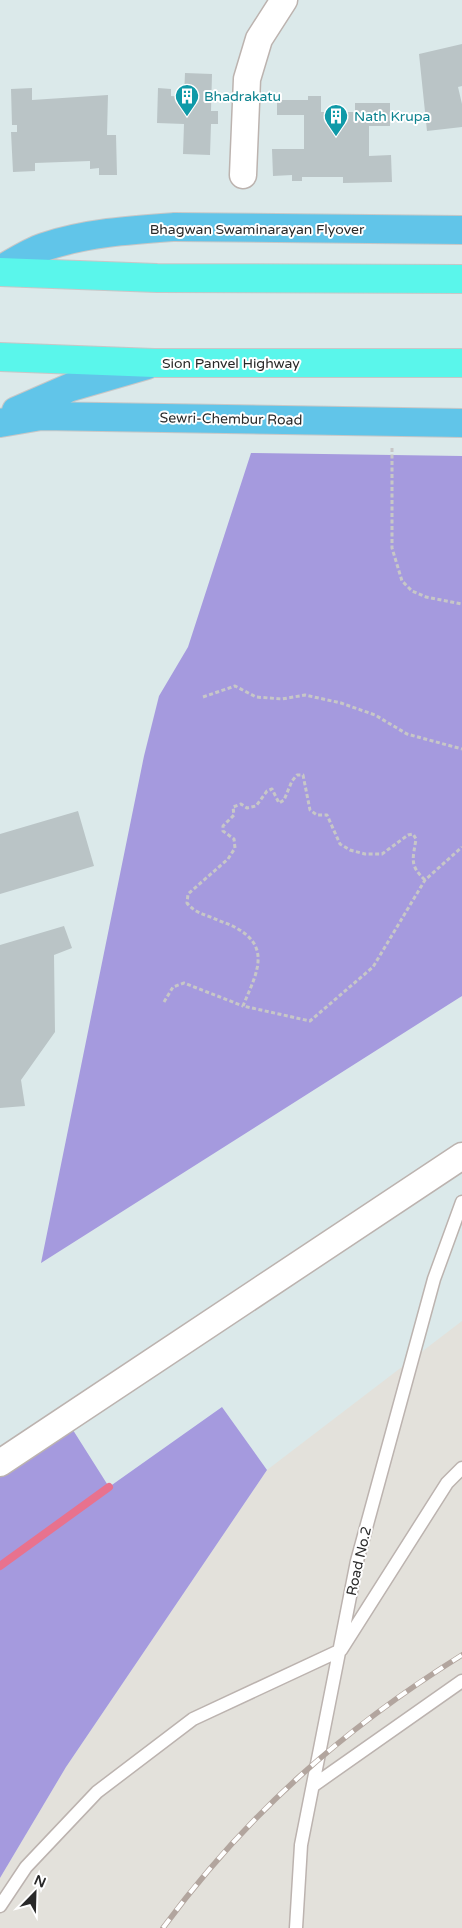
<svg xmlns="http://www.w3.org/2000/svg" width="462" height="1928" font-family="'Varela Round',sans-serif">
	<rect width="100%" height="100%" fill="#dbe9ea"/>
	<!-- industrial -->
	<path fill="#e3e1db" d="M462 1321V1928H0V1878L66 1767 267 1470Z"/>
	<!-- green -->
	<path fill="#a59ade" d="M251 453 462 456V996L41 1263 144 756 159 696 188 647Z
		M222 1407 267 1470 66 1767 0 1878V1463L66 1419 109 1487Z"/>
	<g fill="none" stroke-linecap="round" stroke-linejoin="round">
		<!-- stream -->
		<path stroke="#e8728e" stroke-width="8" d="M0 1566 109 1487"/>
	</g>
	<!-- building -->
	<path fill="#bac4c6" d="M462 44V86L458 87 462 104V127L427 131 419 54Z
		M185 73 212 74 211 111H218V124H211L210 155 183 154 184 124 157 123 158 88 171 89V96L184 97Z
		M32 88V100L108 95 107 135H116L117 175H99V168L90 169V161L35 163V171L13 172 11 132H17V125H12L11 89Z
		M308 96H321V112H355V103H390V126H369V156L391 155 392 182 343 183V177H302V181H292V175L273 176 272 149H304V115H277V100H308Z
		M78 811 94 866 0 894V834Z
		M64 926 72 948 54 955 55 1032 21 1080 25 1106 0 1108V945Z"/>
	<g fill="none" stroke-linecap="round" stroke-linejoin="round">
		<!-- lane casing -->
		<g stroke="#bcb3af" stroke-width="15">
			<path id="lane" d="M314 1785 462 1681
				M0 1906 26 1867 97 1792 193 1719 341 1650 447 1483 462 1468
				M296 1928 301 1845 357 1561 434 1279 462 1202"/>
		</g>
		<!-- street casing -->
		<g stroke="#bcb3af" stroke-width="29">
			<path id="street" d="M243 175 247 79 259 39 284 0
				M0 1463 462 1156"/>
		</g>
		<!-- primary casing -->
		<g stroke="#c7c7c7" stroke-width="30">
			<path id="primary" d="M0 270C14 262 29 252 44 247 86 233 131 230 174 227L462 230
				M16 411 71 387 147 365
				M0 423 41 416 462 423"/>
		</g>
		<!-- highway casing -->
		<g stroke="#c7c7c7" stroke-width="30">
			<path id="highway" d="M0 272 157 278 462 279
				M0 357 154 363H462"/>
		</g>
		<!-- path -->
		<path stroke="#c7c7c7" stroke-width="3" stroke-dasharray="4 2.5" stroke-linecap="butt" d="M392 448V548L402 581 412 591 426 597 462 604
			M203 697 235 686 256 697 282 699 305 695 341 703 375 715 407 734 462 749
			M425 880C409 865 413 859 416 839L413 834 408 835 382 854H365L350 850 340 844 327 815H317L310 810 303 775H297L292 781 284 800 279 803 272 789 267 791 256 806 247 808 241 804 233 807 234 815 223 826V831L234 839 235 848 228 859 188 894 187 903C194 912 203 914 213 918 221 922 230 924 238 929 273 949 254 978 243 1006L310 1021 373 967 425 880 462 847
			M164 1002 173 987 184 983 243 1006"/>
		<!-- lane -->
		<use href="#lane" stroke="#fff" stroke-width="12"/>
		<!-- street -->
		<use href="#street" stroke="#fff" stroke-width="26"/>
		<!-- primary -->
		<use href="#primary" stroke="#61c5e9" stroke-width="28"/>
		<!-- highway -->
		<use href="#highway" stroke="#5af6eb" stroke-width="28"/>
		<!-- rail casing -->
		<g stroke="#b2a59e" stroke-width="5.5">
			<path id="rail" d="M163 1928C246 1815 343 1729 462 1655"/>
		</g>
		<!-- rail -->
		<use href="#rail" stroke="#fff" stroke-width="4" stroke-dasharray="11" stroke-linecap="butt"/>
	</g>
	<!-- icons -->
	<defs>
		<g id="building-pin" transform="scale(1.25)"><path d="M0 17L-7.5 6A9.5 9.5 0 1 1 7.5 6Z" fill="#0f9aa8" stroke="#fff"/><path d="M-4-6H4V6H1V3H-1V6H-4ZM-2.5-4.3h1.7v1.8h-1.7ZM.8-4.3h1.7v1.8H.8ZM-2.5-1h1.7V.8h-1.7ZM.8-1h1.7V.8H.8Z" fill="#fff"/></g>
	</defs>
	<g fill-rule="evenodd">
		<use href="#building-pin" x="187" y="96"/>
		<use href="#building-pin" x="336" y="116"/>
	</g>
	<g text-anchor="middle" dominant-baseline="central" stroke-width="4" stroke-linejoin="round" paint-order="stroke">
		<!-- culture labels -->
		<g font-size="14" fill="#0d838f" stroke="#fff" text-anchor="start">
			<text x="204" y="96">Bhadrakatu</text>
			<text x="354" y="116">Nath Krupa</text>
		</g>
		<!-- street labels -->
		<g font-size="14" fill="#292929" stroke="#fff">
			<text x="257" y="229">Bhagwan Swaminarayan Flyover</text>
			<text x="231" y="363">Sion Panvel Highway</text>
			<text transform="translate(231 419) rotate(1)">Sewri-Chembur Road</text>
			<text transform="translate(359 1561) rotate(-77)">Road No.2</text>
		</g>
	</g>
	<!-- north arrow -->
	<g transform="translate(35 1893) rotate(23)" stroke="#ffffff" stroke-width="4" paint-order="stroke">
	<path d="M0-4L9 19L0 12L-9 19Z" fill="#292929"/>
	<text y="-8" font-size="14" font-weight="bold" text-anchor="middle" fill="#292929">N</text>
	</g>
</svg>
